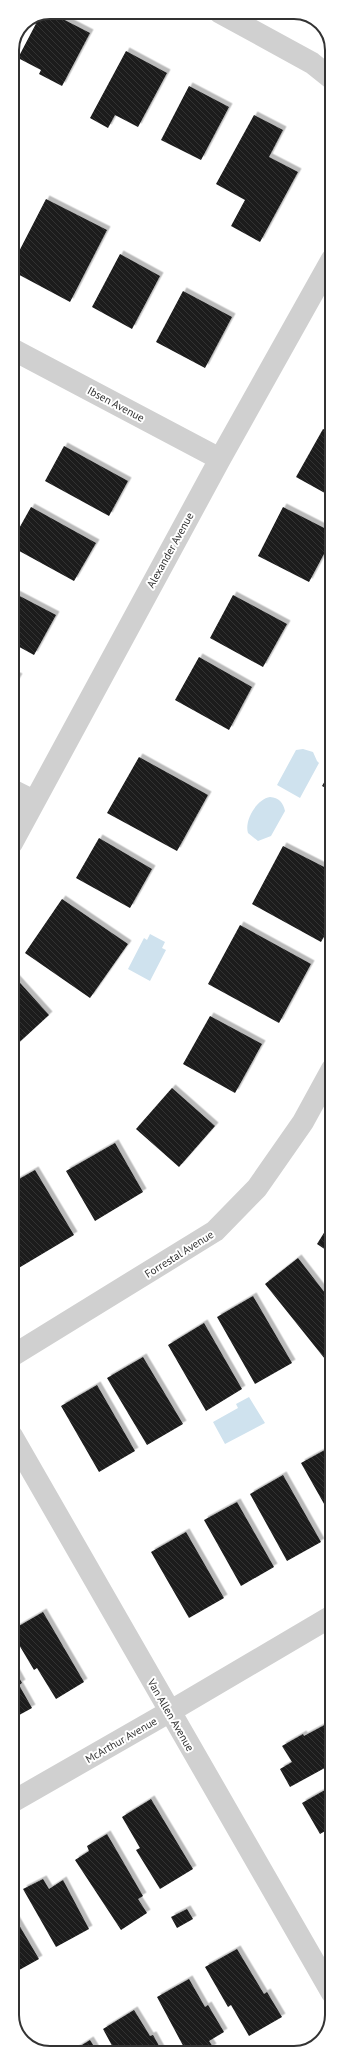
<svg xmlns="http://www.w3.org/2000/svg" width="344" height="2065" font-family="'PT Sans',sans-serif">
	<defs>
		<pattern id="building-back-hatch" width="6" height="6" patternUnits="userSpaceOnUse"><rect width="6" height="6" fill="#1a1a1a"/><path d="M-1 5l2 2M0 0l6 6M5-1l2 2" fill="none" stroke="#333"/></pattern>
		<filter id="shadow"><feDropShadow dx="3.5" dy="-3.5" stdDeviation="0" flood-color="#0004"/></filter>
	</defs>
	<rect width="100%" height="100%" fill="#fff"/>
	<!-- water -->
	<path fill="#cfe2ee" d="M303 749 313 752 317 761 319 763 300 798 277 785 296 750Z
		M270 797C279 798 283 802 285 811L271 836 258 841 248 833C244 820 257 799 270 797Z
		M150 934 165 942 162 948 166 950 150 981 128 969 144 938 147 940Z
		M249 1397 265 1423 225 1444 213 1422 238 1408 236 1404Z"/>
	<!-- building -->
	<path fill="url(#building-back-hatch)" filter="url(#shadow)" d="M49 12 90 33 62 86 39 74 41 70 18 58 40 16Z
		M126 51 167 73 138 127 115 115 108 128 90 118Z
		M189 86 229 107 201 160 161 140Z
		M254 115 283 130 269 157 298 172 260 242 231 226 245 200 216 184Z
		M46 199 107 230 70 302 12 271V265Z
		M120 254 160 276 132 329 92 307Z
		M183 291 232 317 205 368 156 342Z
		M323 429 332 433V497L296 477Z
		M64 446 128 481 109 516 45 481Z
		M31 507 96 543 74 581 12 547V541Z
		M283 507 332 532V539L309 582 258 556Z
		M12 592 56 615 34 655 12 643Z
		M233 595 287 624 263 667 210 638Z
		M199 657 252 687 229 730 175 700Z
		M12 674 19 677 12 689Z
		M139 757 208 795 177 851 107 813Z
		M332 769V791L322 786Z
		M332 815V831L325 827Z
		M99 838 152 869 130 908 76 878Z
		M283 846 332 871V922L321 942 252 904Z
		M62 899 128 944 90 998 25 953Z
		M240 925 311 964 279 1023 208 984Z
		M12 974 49 1015 12 1049Z
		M210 1016 262 1044 235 1093 183 1064Z
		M172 1088 215 1126 179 1167 136 1129Z
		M115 1143 143 1192 95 1221 66 1171Z
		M35 1170 74 1235 17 1269 12 1261V1183Z
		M332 1220V1254L317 1244Z
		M298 1258 332 1302V1353L325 1359 265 1284Z
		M253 1296 292 1363 255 1384 217 1317Z
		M204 1323 242 1389 206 1411 168 1345Z
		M143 1357 183 1424 147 1445 107 1378Z
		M97 1385 135 1451 99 1472 61 1406Z
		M332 1446V1518L301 1463Z
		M283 1475 321 1542 287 1561 250 1494Z
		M237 1502 274 1567 241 1586 204 1520Z
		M186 1532 224 1598 189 1618 151 1552Z
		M43 1612 84 1682 56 1699 37 1668 34 1670 12 1633V1630Z
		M12 1665 22 1683 19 1685 32 1708 12 1719Z
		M330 1722 332 1725V1764L290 1787 280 1769 292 1762 282 1746 303 1734 304 1736Z
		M332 1786V1827L320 1834 302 1803Z
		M151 1799 193 1869 160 1889 136 1850 140 1848 122 1817Z
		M107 1834 143 1896 138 1899 147 1913 121 1930 75 1860 89 1851 87 1846Z
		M43 1879 49 1889 63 1880 89 1929 56 1947 23 1889Z
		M187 1909 193 1919 177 1928 171 1917Z
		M12 1913 39 1959 12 1974Z
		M237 1949 264 1994 267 1992 282 2017 249 2036 231 2005 228 2007 205 1967Z
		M189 1979 205 2007 208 2005 224 2032 209 2041 213 2047 204 2053H187L157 1997Z
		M134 2010 150 2036 153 2035 163 2053H116L103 2029Z
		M90 2040 98 2053H69Z"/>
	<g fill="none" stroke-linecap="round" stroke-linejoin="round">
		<!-- minor -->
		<path stroke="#d0d0d0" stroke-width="22" d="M219 12 312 63 332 79
			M12 349 220 459
			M12 790 34 801
			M12 843 220 459 332 259
			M12 1356 215 1231 257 1188 303 1122 332 1069
			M12 1436 332 1993
			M12 1802 169 1712 332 1616"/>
	</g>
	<g text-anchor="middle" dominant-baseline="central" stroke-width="4" stroke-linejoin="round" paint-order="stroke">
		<!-- street labels -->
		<g font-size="11" fill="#333" stroke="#fff">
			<text transform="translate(116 404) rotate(28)">Ibsen Avenue</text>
			<text transform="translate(170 550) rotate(-61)">Alexander Avenue</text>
			<text transform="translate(179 1254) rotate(-32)">Forrestal Avenue</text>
			<text transform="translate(171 1715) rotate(60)">Van Allen Avenue</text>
			<text transform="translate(121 1740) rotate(-30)">McArthur Avenue</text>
		</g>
	</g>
	<!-- crop -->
	<path d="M0 0H344V2065H0ZM50 19H294A31 31 0 0 1 325 50V2015A31 31 0 0 1 294 2046H50A31 31 0 0 1 19 2015V50A31 31 0 0 1 50 19Z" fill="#fff" fill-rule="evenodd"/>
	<path fill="none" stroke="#333" stroke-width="2" d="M50 19H294A31 31 0 0 1 325 50V2015A31 31 0 0 1 294 2046H50A31 31 0 0 1 19 2015V50A31 31 0 0 1 50 19Z"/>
</svg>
